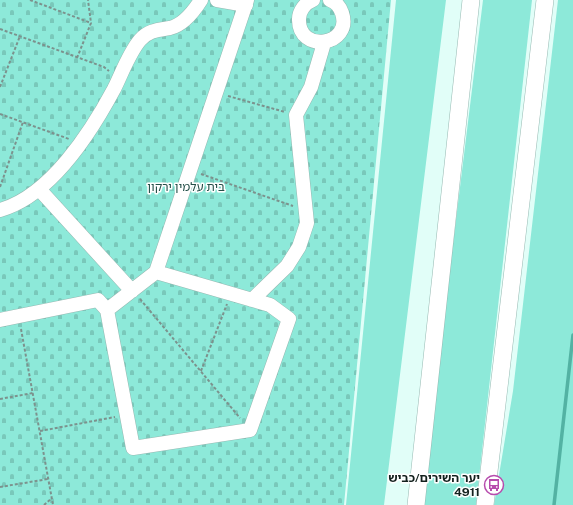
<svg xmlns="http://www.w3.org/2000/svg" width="573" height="505" font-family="'Public Sans','Noto Sans Hebrew',sans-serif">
	<defs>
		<pattern id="cemetery-stones" width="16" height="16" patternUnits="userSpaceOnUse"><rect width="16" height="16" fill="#8de9d9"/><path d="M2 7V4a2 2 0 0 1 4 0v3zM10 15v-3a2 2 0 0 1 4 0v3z" fill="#79c8ba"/></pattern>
	</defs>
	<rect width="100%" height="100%" fill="#e1fef8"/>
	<!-- green -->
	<path fill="#8de9d9" d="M396 0H446L384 505H346Z
		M483 0H532L476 505H421Z
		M558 0H573V505H494L513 391Z"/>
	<!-- cemetery -->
	<path fill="url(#cemetery-stones)" d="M0 0H391L344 505H0Z"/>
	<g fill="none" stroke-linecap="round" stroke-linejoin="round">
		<!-- stream -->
		<path stroke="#53b2a3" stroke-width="3.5" d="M554 505 573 335"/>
		<!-- minor casing -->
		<g stroke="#96b9b2" stroke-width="15">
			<path id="minor" d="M217 0 246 5
				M313 0C305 3 299 11 299 19 298 54 353 46 342 13 340 7 336 2 330 0
				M39 189 132 291
				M0 210C50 196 91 132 114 89 122 73 129 53 140 40 149 30 158 30 170 28 183 25 194 11 201 0
				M156 272 270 305 289 319 250 430 133 448 107 310Z
				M156 272 247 0
				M252 300 287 266 299 247 307 223 296 115 311 87 324 43
				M0 320 98 300 107 310"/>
		</g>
		<!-- major casing -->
		<g stroke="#96b9b2" stroke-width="18">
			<path id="major" d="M416 505 471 0
				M485 505 545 0"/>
		</g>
		<!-- path -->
		<path stroke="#7c928d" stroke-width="2" stroke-dasharray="3 2" stroke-linecap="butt" d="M30 0 91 23
			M0 29 104 67 109 71
			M77 58 91 23 88 0
			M0 87 20 36
			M228 96 285 112
			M0 114 69 139
			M201 174 293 206
			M0 187 23 122
			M140 299 240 418
			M21 329 53 505
			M201 371 227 304
			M0 399 33 393
			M40 431 115 417
			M0 487 48 479
			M44 505 52 498"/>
		<!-- minor -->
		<use href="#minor" stroke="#fff" stroke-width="14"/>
		<!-- major -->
		<use href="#major" stroke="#fff" stroke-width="17"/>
	</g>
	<!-- icons -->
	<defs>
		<g id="bus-ring" transform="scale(1)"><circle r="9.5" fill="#fff" stroke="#b74cad" stroke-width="1.5"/><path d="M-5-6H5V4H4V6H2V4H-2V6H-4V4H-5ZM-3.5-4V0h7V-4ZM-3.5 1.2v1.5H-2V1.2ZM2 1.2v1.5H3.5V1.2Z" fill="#b74cad"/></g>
	</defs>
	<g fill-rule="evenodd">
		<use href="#bus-ring" x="494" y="485"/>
	</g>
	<g text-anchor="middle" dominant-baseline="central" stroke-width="3" stroke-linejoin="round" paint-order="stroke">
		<!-- park labels -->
		<g font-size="12" fill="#244f48" stroke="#fff">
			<text x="186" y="187">בית עלמין ירקון</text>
		</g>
		<!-- poi labels -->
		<g font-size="12" font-weight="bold" fill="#13211e" stroke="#fff" text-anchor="end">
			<text x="480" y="478">יער השירים/כביש<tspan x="480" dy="14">4911</tspan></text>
		</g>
	</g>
</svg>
